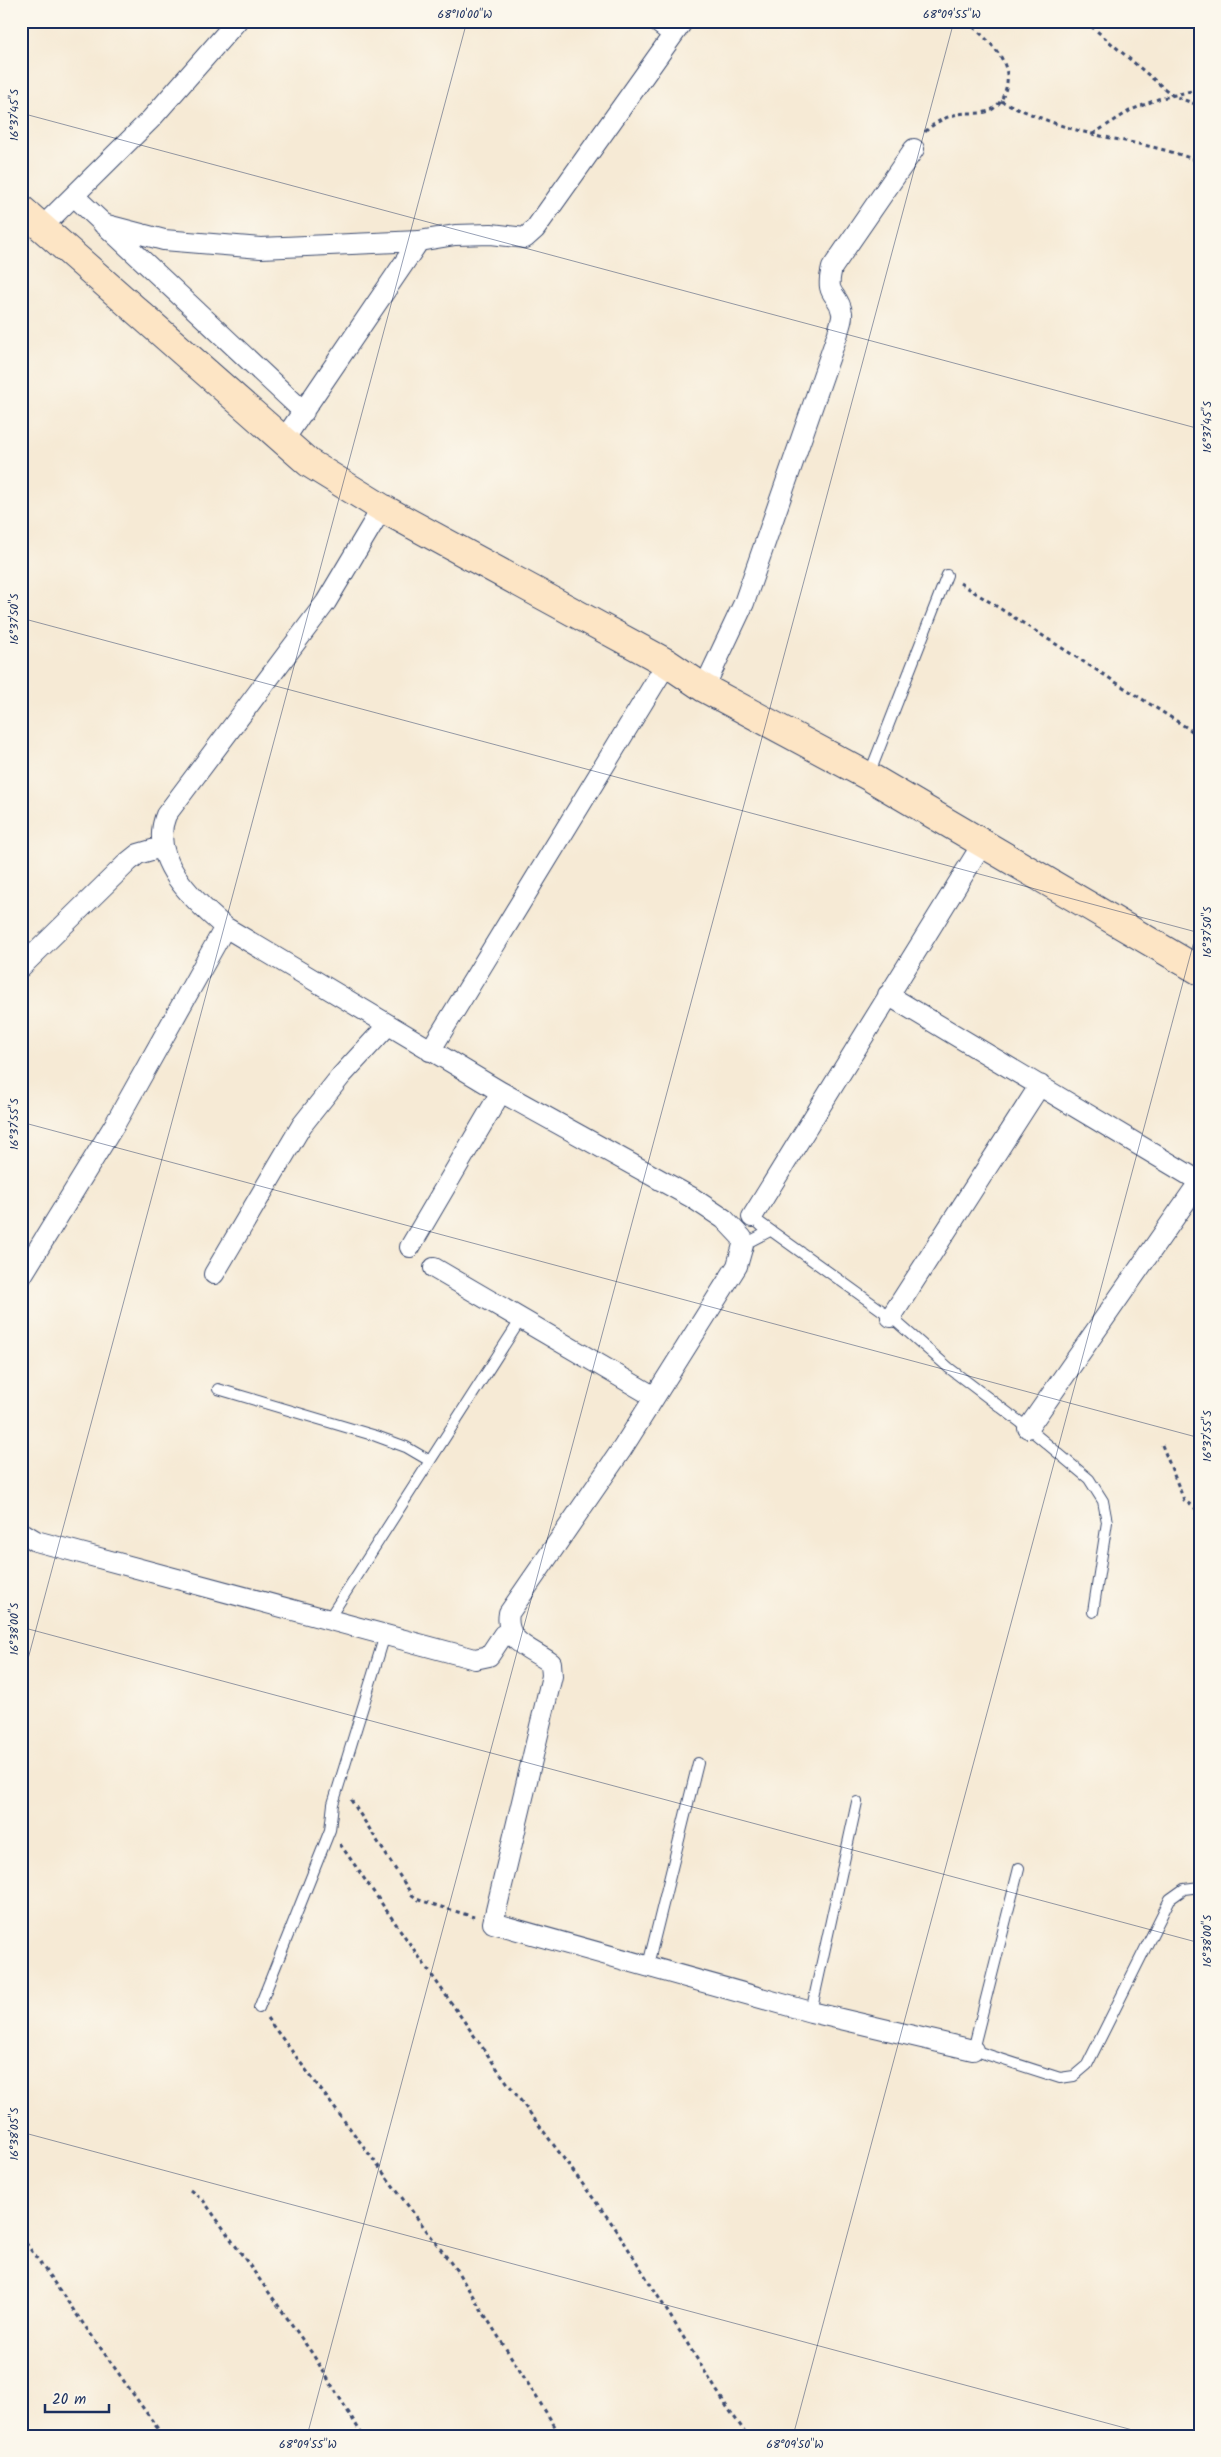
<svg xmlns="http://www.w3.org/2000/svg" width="1221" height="2457" font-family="Kalam,sans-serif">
	<rect width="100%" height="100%" fill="#fbf7ec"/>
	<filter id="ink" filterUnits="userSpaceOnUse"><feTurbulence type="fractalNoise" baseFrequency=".02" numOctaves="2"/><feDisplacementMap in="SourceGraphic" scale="10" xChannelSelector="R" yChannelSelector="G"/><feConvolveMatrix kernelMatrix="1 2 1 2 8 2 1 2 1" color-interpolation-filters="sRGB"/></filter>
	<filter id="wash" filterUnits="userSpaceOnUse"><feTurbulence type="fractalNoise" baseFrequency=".0096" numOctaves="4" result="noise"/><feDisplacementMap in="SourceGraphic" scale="20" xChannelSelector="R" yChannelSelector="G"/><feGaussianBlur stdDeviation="1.12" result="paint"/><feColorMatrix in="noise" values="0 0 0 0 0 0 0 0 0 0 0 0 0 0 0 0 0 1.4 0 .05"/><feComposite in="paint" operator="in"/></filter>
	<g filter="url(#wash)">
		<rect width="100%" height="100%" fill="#f6ead5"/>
	</g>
	<g filter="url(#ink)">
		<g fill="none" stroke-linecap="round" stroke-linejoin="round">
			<!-- lane casing -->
			<g stroke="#3c4b70" stroke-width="12">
				<path id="lane" d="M869 775 947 575
					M743 1245 768 1232 752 1217 891 1317 949 1368 1028 1428 1089 1479 1103 1501 1107 1522 1093 1612
					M218 1389 376 1436 406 1447 430 1461
					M328 1620 521 1319
					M1019 1868 973 2050 1060 2078 1074 2076 1087 2065 1170 1899 1184 1889 1200 1887
					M648 1965 698 1763
					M259 2008 330 1830 333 1804 385 1635
					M811 2012 857 1802"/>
			</g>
			<!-- street casing -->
			<g stroke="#3c4b70" stroke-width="22">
				<path id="street" d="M656 21 673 34
					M74 196 304 412
					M103 224 164 240 261 248 419 241 455 235 491 234 525 238 535 229 683 21
					M41 228 151 119 237 21
					M283 441 419 241
					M382 508 326 602 166 815C148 859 194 901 225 927L501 1092 691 1197 724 1219 742 1238 743 1245 737 1266 622 1449 509 1613C504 1643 531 1648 551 1663L552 1676 493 1923 811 2012 973 2050
					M704 688 744 603 838 333C839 327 843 319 842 313 839 291 824 299 832 268L914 149
					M21 967 128 862 138 854 162 847
					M888 995 1199 1181
					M430 1051 667 663
					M752 1217 983 843
					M410 1247 501 1092
					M434 1268 653 1396
					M214 1274 302 1125 341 1076 388 1025
					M21 1277 115 1124 225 927
					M891 1317 1040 1085
					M1028 1428 1200 1181
					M21 1532 36 1541 475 1659 489 1656 503 1635 510 1631"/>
			</g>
			<!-- secondary casing -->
			<g stroke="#3c4b70" stroke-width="30">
				<path id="secondary" d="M21 209 309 463 382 508 667 663 704 688 868 776 1200 971"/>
			</g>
			<!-- path -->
			<path stroke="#3c4b70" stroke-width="3" stroke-dasharray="4 4" stroke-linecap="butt" d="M1085 21 1172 95 1200 106
				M1001 101C1028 113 1055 125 1084 132 1123 142 1162 146 1200 162
				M925 132C936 121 950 114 966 113 974 113 981 114 989 111 996 108 1001 102 1004 94 1017 62 988 41 967 21
				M1093 134 1131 110 1158 99 1200 89
				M960 583 1200 736
				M1162 1445 1184 1500 1200 1512
				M351 1800 412 1895 419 1900 474 1917
				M340 1844 501 2074 616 2229 727 2407 748 2436
				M267 2018 457 2271 561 2436
				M190 2190 203 2200 312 2353 363 2436
				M21 2236 163 2436"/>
			<!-- lane -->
			<use href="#lane" stroke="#fff" stroke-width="10"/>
			<!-- street -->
			<use href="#street" stroke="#fff" stroke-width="20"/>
			<!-- secondary -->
			<use href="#secondary" stroke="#fde5c5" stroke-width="28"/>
		</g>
	</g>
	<!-- ticks -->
	<path fill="none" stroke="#1b2f5e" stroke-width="1" stroke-opacity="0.45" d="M21 113 1200 429M21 618 1200 933M21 1122 1200 1438M21 1627 1200 1943M21 1685 467 21M21 2132 1155 2436M307 2436 954 21M793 2436 1200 919"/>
	<!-- margin -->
	<rect width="1221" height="2457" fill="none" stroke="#fbf7ec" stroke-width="55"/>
	<!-- scale -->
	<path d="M45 2404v8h64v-8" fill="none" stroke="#1b2f5e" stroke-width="2.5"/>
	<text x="52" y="2404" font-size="15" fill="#1b2f5e" stroke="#fbf7ec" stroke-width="4" paint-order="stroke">20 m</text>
	<rect x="28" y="28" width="1166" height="2402" fill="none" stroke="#1b2f5e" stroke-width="2"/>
	<g font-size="12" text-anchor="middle" fill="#1b2f5e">
		<text x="465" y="18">68°10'00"W</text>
		<text x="952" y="18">68°09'55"W</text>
		<text transform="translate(14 115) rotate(-90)" y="4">16°37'45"S</text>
		<text transform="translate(1207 427) rotate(-90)" y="4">16°37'45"S</text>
		<text transform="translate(14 619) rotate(-90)" y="4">16°37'50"S</text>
		<text transform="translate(1207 932) rotate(-90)" y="4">16°37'50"S</text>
		<text transform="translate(14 1124) rotate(-90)" y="4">16°37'55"S</text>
		<text transform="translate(1207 1436) rotate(-90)" y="4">16°37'55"S</text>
		<text transform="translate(14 1629) rotate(-90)" y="4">16°38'00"S</text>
		<text transform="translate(1207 1941) rotate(-90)" y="4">16°38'00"S</text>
		<text transform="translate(14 2134) rotate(-90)" y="4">16°38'05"S</text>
		<text x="308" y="2448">68°09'55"W</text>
		<text x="795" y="2448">68°09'50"W</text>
	</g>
</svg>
